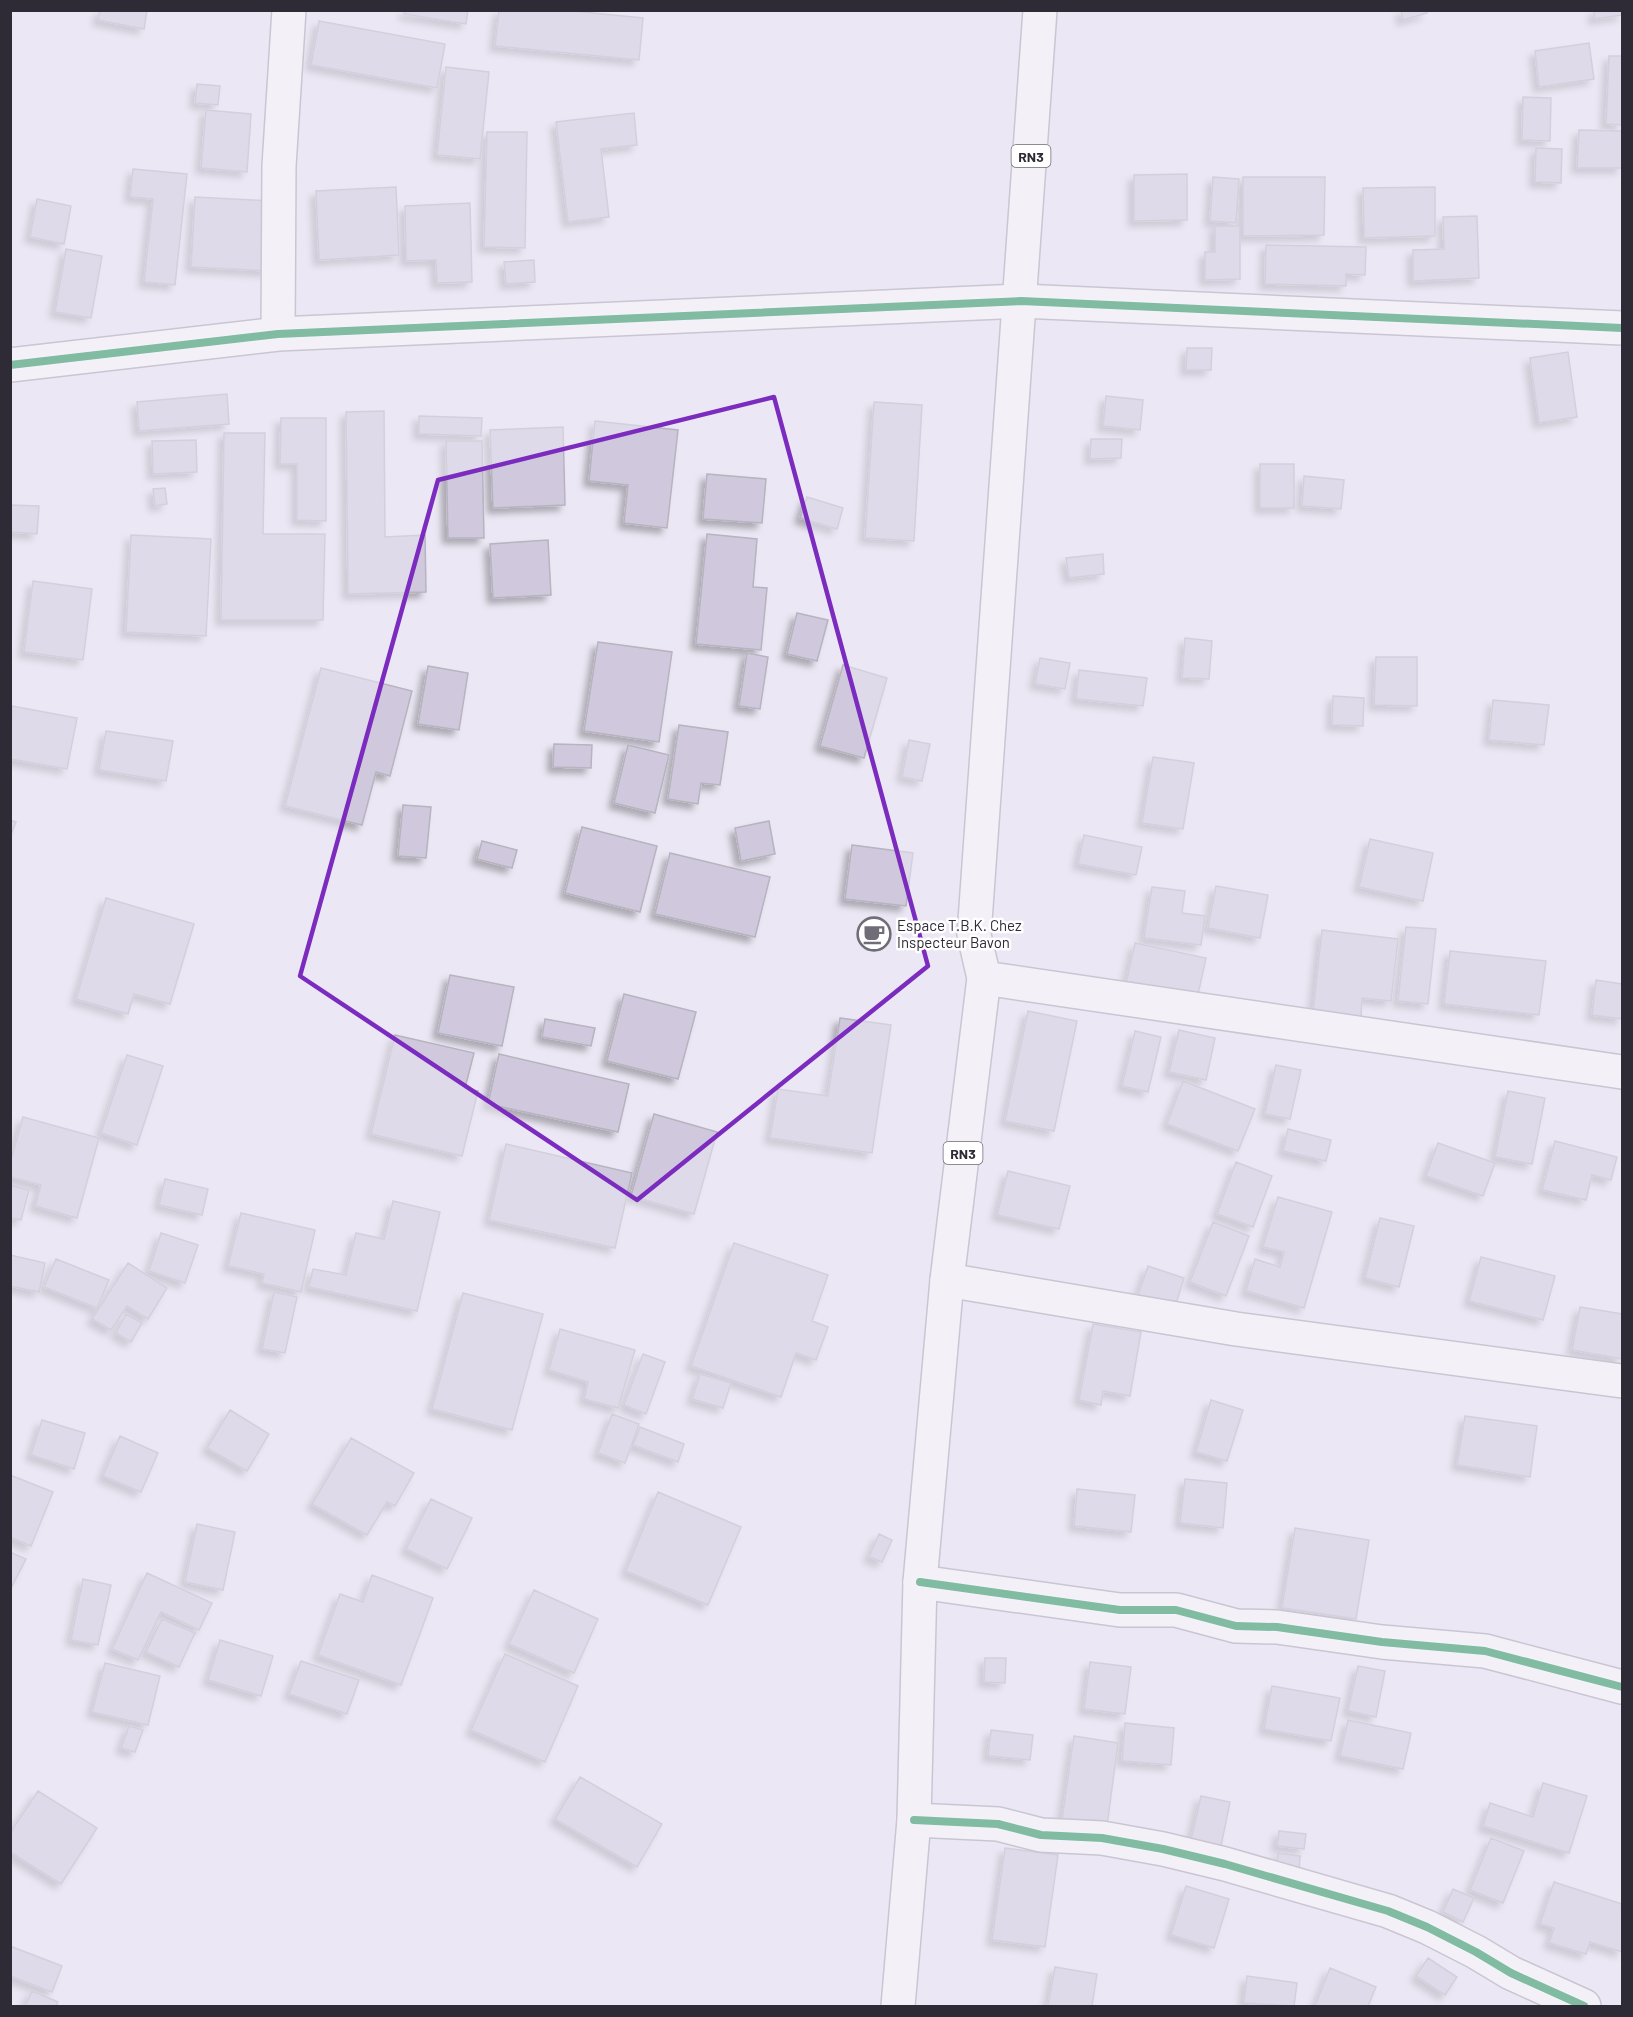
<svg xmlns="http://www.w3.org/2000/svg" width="1633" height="2017" font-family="Barlow,sans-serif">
	<defs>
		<filter id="shadow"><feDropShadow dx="-5.5" dy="5.5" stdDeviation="3" flood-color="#0004"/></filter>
	</defs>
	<rect width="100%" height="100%" fill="#ebe7f4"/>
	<!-- building -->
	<path fill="#d0c9de" stroke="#b7b3bf" stroke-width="1.5" filter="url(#shadow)" d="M100 10H147L144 29 98 20Z
		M405 10H468L466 24 404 14Z
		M499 10H563L643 18 639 60 495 46Z
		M1401 10H1426L1427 13 1403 20Z
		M1594 10H1622V15L1594 19Z
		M319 21 445 44 437 88 311 65Z
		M1589 43 1594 79 1539 87 1535 51Z
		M1609 56H1622V125L1606 124Z
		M446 67 489 72 480 159 437 155Z
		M197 84 220 86 218 105 195 103Z
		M1523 97 1551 98 1550 141 1522 140Z
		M206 110 251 114 247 172 201 168Z
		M634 113 637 145 601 149 609 217 568 222 556 122Z
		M1579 130 1622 131V168H1577Z
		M487 132H527L525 248 484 247Z
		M1536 148 1562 149 1561 183 1535 182Z
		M133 169 187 174 175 285 144 282 153 199 130 197Z
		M1187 174V220L1134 221V175Z
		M1213 177 1239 179 1236 223 1210 221Z
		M1243 177H1325L1324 235 1243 236Z
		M396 187 399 255 319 260 316 191Z
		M1435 187V236L1364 238 1363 188Z
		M195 197 273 201 269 271 191 267Z
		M37 199 71 206 64 244 30 237Z
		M470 203 472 282 437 283 436 260 406 261 405 206Z
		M1477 216 1479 278 1413 281V250L1444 249 1443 217Z
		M1215 226H1240V279L1205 280V252H1215Z
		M1266 245 1366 247 1365 275 1346 274V286L1265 284Z
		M66 249 102 256 91 318 55 312Z
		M534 260 535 282 506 284 504 262Z
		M1187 348H1212L1211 370H1186Z
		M1568 352 1577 417 1539 423 1530 358Z
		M227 394 229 424 139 431 137 402Z
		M1106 396 1143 400 1140 430 1103 426Z
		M874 402 922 405 914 541 865 538Z
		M384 411 385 537 425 535 426 592 348 594 346 412Z
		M419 416 482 418 481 436 419 434Z
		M281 418H326V521L297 520V464H280Z
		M595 421 678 430 667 528 624 523 628 485 589 481Z
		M563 427 565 505 493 508 490 430Z
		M224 433H265L263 534H325L323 620H221Z
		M1091 439H1122L1121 458 1090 459Z
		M196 440 197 472 153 474 152 441Z
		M446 441H482L484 538H448Z
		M1260 464H1294V508H1260Z
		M707 474 766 479 762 523 703 519Z
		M1304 476 1344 480 1341 509 1302 506Z
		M165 488 167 504 155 506 153 489Z
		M807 497 843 508 837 529 800 518Z
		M10 505 39 506 37 534 10 532Z
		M707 534 757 539 753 587 767 588 761 650 696 644Z
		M131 535 211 539 206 636 126 632Z
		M548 540 551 595 493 598 490 544Z
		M1103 554 1104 574 1069 578 1066 558Z
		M33 581 92 589 83 660 24 652Z
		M797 613 828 620 817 661 787 654Z
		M1185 638 1212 641 1209 679 1182 678Z
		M598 642 672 652 659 742 584 731Z
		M747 653 768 657 760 709 739 706Z
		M1376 657H1417V706L1374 705Z
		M1040 658 1070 663 1065 689 1035 684Z
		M843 665 887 678 864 758 820 746Z
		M428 666 468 673 459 730 418 724Z
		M321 668 412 691 390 776 376 772 362 825 285 806Z
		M1079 670 1147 678 1143 706 1076 699Z
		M1333 696 1364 698 1363 726 1332 725Z
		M1493 700 1549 705 1544 745 1489 740Z
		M12 706 77 718 67 769 10 759Z
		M679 725 728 732 720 785 701 783 698 804 668 799Z
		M106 731 173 741 166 781 99 770Z
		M909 740 930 744 922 781 902 777Z
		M554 744 592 745 591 768 553 767Z
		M628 745 669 755 655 813 614 803Z
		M1153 757 1194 763 1183 829 1142 823Z
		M403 805 431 807 426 858 398 856Z
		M10 820 16 822 10 837Z
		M769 821 775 854 741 861 735 828Z
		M582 827 657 846 640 912 565 893Z
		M1084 835 1142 847 1136 875 1078 864Z
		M1370 839 1433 853 1423 901 1359 887Z
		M482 841 517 850 512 868 477 859Z
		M852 845 913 853 906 906 845 899Z
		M670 853 770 877 755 937 655 914Z
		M1216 886 1268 895 1260 938 1208 928Z
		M1152 887 1185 891 1182 913 1205 916 1201 945 1144 938Z
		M106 898 194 924 170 1004 134 994 128 1014 76 999Z
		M1406 927 1436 929 1428 1004 1398 1001Z
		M1322 930 1398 939 1391 1001 1362 998 1361 1017 1313 1012Z
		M1135 943 1206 958 1197 999 1126 984Z
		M1450 951 1546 961 1539 1015 1444 1004Z
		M450 975 514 987 502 1046 438 1033Z
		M1596 980 1622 984V1019L1592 1015Z
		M624 994 696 1012 678 1079 607 1061Z
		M1028 1011 1077 1021 1054 1131 1005 1121Z
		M840 1018 891 1025 872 1153 770 1138 778 1089 828 1096Z
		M545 1019 595 1028 591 1046 542 1037Z
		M1179 1030 1215 1038 1206 1080 1169 1072Z
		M1135 1031 1161 1037 1148 1092 1122 1086Z
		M395 1035 474 1053 465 1088 478 1091 462 1156 371 1134Z
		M499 1054 629 1084 618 1132 488 1104Z
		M127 1055 163 1066 137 1145 101 1133Z
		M1276 1065 1301 1070 1290 1119 1265 1114Z
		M1183 1081 1255 1109 1238 1151 1167 1124Z
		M1508 1091 1545 1098 1532 1164 1495 1157Z
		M654 1114 717 1132 694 1214 631 1196Z
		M23 1117 99 1138 77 1218 35 1206 41 1185 10 1177V1163Z
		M1288 1129 1331 1140 1326 1161 1283 1151Z
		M1555 1141 1617 1157 1611 1180 1592 1175 1586 1200 1542 1190Z
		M1438 1143 1495 1163 1483 1196 1426 1176Z
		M506 1144 632 1173 615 1248 489 1220Z
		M1236 1162 1272 1176 1253 1227 1217 1214Z
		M1008 1171 1070 1186 1059 1229 997 1215Z
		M165 1179 208 1189 202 1215 159 1205Z
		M10 1185 29 1190 21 1220 10 1218Z
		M1278 1197 1332 1212 1304 1308 1246 1291 1255 1259 1280 1267 1284 1252 1263 1247Z
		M393 1201 440 1212 417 1311 309 1287 313 1269 346 1275 356 1233 384 1239Z
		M241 1213 315 1230 301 1292 262 1283 264 1274 228 1266Z
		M1380 1218 1414 1226 1399 1287 1365 1278Z
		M1213 1222 1249 1236 1226 1296 1190 1282Z
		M161 1233 198 1245 185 1283 149 1271Z
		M734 1243 828 1275 812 1321 828 1327 816 1360 796 1353 781 1397 691 1366Z
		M10 1255 45 1263 39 1292 10 1286Z
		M1481 1257 1555 1276 1543 1320 1469 1301Z
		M56 1259 109 1280 97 1308 44 1287Z
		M128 1263 167 1288 148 1319 127 1306 111 1330 92 1319Z
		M1148 1266 1184 1278 1174 1310 1137 1298Z
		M274 1292 297 1297 285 1353 262 1349Z
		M463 1293 543 1314 512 1430 432 1409Z
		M1580 1307 1622 1314V1359L1572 1350Z
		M126 1314 142 1323 131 1342 116 1333Z
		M1093 1324 1141 1332 1130 1396 1103 1391 1101 1405 1079 1400Z
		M560 1329 635 1350 618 1408 584 1399 588 1382 549 1370Z
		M643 1354 665 1362 646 1414 624 1405Z
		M700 1374 731 1383 723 1408 692 1399Z
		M1211 1400 1243 1410 1227 1461 1196 1452Z
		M230 1410 269 1434 247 1471 207 1448Z
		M612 1414 639 1424 625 1463 598 1453Z
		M1465 1416 1537 1426 1530 1477 1457 1465Z
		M42 1420 85 1433 74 1469 31 1455Z
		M640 1427 684 1444 678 1462 633 1445Z
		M120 1436 158 1453 141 1492 103 1476Z
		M351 1438 414 1473 395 1506 387 1502 367 1535 312 1504Z
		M10 1475 53 1492 31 1546 10 1537Z
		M1185 1479 1227 1483 1223 1528 1180 1523Z
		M1077 1489 1135 1495 1131 1532 1074 1526Z
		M658 1492 741 1527 708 1605 626 1571Z
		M431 1499 472 1518 447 1569 406 1549Z
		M197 1524 235 1532 223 1590 185 1582Z
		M1295 1528 1369 1540 1356 1619 1282 1608Z
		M879 1534 892 1540 882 1562 869 1557Z
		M10 1552 26 1559 10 1590Z
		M147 1573 212 1603 199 1630 161 1612 138 1660 112 1649Z
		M372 1575 433 1598 401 1685 318 1655 340 1594 363 1602Z
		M83 1579 111 1585 98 1645 71 1640Z
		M534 1590 598 1619 574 1673 509 1644Z
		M162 1619 195 1633 179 1667 146 1652Z
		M220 1640 273 1656 261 1696 208 1680Z
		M505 1654 578 1686 545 1762 471 1730Z
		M985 1658H1006L1005 1683 984 1682Z
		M301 1661 359 1680 347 1714 289 1694Z
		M1090 1662 1131 1667 1125 1714 1084 1709Z
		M105 1663 160 1676 148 1725 92 1712Z
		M1358 1666 1385 1671 1376 1717 1348 1711Z
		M1272 1686 1340 1698 1331 1741 1264 1729Z
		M1348 1720 1411 1733 1403 1769 1340 1756Z
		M1125 1723 1174 1728 1171 1765 1122 1761Z
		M129 1726 143 1730 135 1752 121 1748Z
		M991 1730 1033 1735 1030 1760 988 1756Z
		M1074 1736 1118 1743 1107 1826 1062 1820Z
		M580 1777 662 1824 637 1867 555 1819Z
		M1543 1783 1587 1796 1569 1853 1483 1826 1490 1803 1533 1817Z
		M38 1791 97 1828 61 1884 10 1852V1833Z
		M1201 1796 1230 1802 1221 1846 1191 1840Z
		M1279 1831 1306 1834 1304 1849 1277 1846Z
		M1491 1838 1524 1851 1503 1903 1470 1890Z
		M1005 1848 1058 1855 1045 1947 992 1940Z
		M1278 1853 1300 1856 1299 1874 1276 1872Z
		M1554 1882 1622 1904V1952L1590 1942 1586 1954 1549 1943 1554 1928 1540 1924Z
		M1186 1886 1229 1899 1214 1948 1171 1935Z
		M1453 1889 1474 1898 1463 1922 1443 1912Z
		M10 1946 62 1966 52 1992 10 1976Z
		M1428 1958 1457 1977 1445 1995 1416 1976Z
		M1055 1967 1097 1974 1092 2006H1048Z
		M1330 1968 1376 1987 1368 2006H1315Z
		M1247 1976 1297 1983 1294 2006 1244 2003Z
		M32 1991 58 2002 56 2006H25Z"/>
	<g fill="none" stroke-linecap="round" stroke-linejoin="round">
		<!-- minor casing -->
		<g stroke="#a19da9" stroke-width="36">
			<path id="minor" d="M278 334 279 166 289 10
				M10 365 278 334 1021 301 1622 328
				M984 978 1622 1072
				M947 1280 1236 1329 1622 1381
				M920 1582 1120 1610H1176L1236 1626 1277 1627 1382 1642 1485 1651 1622 1687
				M914 1820 998 1824 1041 1835 1102 1838 1163 1849 1225 1864 1388 1911 1427 1927 1476 1952 1511 1973 1584 2006"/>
		</g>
		<!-- highway casing -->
		<g stroke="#a19da9" stroke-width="36">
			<path id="highway" d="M898 2006 914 1820 920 1582 947 1280 984 978 974 935 1040 10"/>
		</g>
		<!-- minor -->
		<use href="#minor" stroke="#fcfbfd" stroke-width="33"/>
		<!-- highway -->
		<use href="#highway" stroke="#fcfbfd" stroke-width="33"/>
		<!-- cycleway casing -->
		<g stroke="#fff" stroke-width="11">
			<path id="cycleway" d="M10 365 278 334 1021 301 1622 328
				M920 1582 1120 1610H1176L1236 1626 1277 1627 1382 1642 1485 1651 1622 1687
				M914 1820 998 1824 1041 1835 1102 1838 1163 1849 1225 1864 1388 1911 1427 1927 1476 1952 1511 1973 1584 2006"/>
		</g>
		<!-- cycleway -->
		<use href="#cycleway" stroke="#00873e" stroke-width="8"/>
	</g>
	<!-- marked area -->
	<path d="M0 0H1633V2017H0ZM774 397 928 966 637 1200 300 976 438 480Z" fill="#ebe7f4" fill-opacity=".55" fill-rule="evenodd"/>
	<path fill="none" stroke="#7b2cbf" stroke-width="4.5" stroke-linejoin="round" d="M774 397 928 966 637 1200 300 976 438 480Z"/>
	<!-- icons -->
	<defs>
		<g id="cafe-ring" transform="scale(1.725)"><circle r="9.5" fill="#fff" stroke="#706c78" stroke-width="1.5"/><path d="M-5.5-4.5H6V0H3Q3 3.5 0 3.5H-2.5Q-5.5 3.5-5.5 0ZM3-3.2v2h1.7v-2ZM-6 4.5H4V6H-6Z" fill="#706c78"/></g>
	</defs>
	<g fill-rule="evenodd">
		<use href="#cafe-ring" x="874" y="934"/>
	</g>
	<g text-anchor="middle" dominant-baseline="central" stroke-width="5" stroke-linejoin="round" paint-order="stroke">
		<!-- shield labels -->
		<g fill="#fff" stroke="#6d6a72" stroke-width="1.5">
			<rect x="1011.5" y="145" width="39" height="22" rx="4.5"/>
			<rect x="943.5" y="1142" width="39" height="22" rx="4.5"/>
		</g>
		<g font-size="14" font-weight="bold" fill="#2e2a36">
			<text x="1031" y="156">RN3</text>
			<text x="963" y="1153">RN3</text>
		</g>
		<!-- poi labels -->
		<g font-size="15" fill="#2e2a36" stroke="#fff" text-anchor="start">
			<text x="897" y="925">Espace T.B.K. Chez<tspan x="897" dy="17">Inspecteur Bavon</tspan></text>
		</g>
	</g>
	<!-- border -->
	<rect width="1633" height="2017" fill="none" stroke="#2e2a36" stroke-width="24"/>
</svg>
